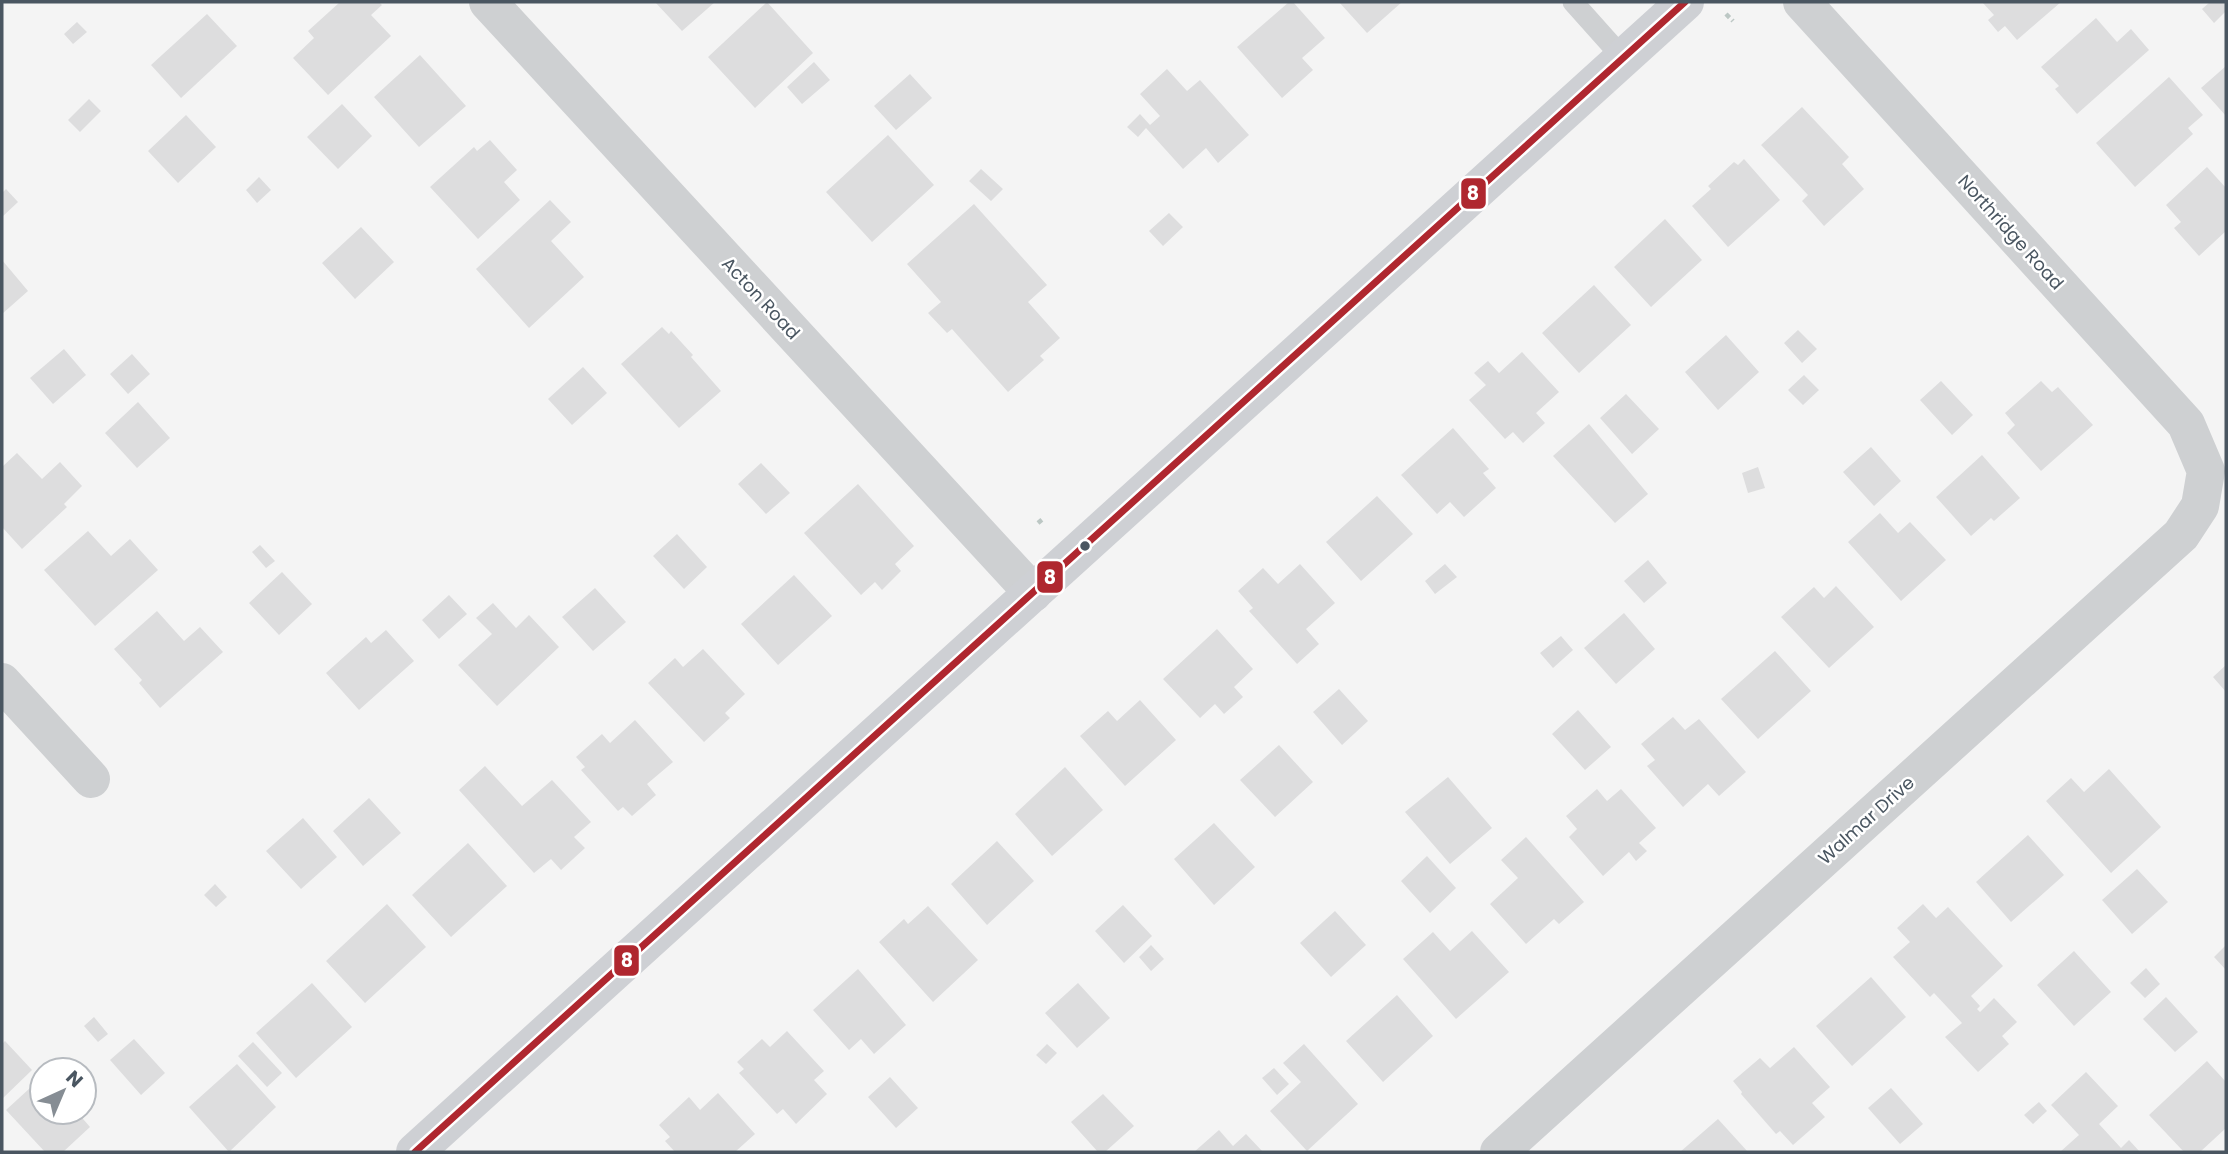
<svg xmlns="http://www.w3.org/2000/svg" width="2228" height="1154" font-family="Poppins,sans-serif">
	<rect width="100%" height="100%" fill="#f4f4f4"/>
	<!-- building -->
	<path fill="#ddddde" d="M340 2H379L382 5 371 15 391 36 328 95 293 58 314 38 308 31Z
		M655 2H715L682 31Z
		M767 2 813 53 755 108 708 57Z
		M1289 2H1293L1325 38 1302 58 1313 70 1282 98 1237 47Z
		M1339 2H1402L1367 33Z
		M1982 2H2061L2017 40 2005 26 1998 32 1988 20 1994 15Z
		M2210 2H2226V11L2214 23 2202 9Z
		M207 14 237 46 181 98 151 65Z
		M2096 18 2117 42 2131 29 2149 50 2077 114 2055 89 2059 86 2041 67Z
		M77 22 87 32 73 44 64 34Z
		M420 55 466 106 419 147 374 97Z
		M814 62 830 80 802 104 787 87Z
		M2226 66V116L2201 88Z
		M1167 69 1187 91 1200 80 1249 135 1218 163 1206 148 1183 169 1146 128 1138 137 1127 127 1140 114 1150 125 1160 116 1140 94Z
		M910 74 932 98 896 130 874 106Z
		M2169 77 2203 115 2188 128 2193 134 2135 187 2096 143Z
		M89 99 101 111 80 132 68 120Z
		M342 104 372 136 338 169 307 137Z
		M1802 107 1849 157 1842 164 1864 189 1824 226 1802 201 1808 195 1761 145Z
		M186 115 216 147 178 183 148 151Z
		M888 135 934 185 872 242 826 192Z
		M490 140 517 170 504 182 520 200 478 239 430 187 474 147 477 151Z
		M1744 159 1780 200 1728 247 1692 206 1711 189 1708 186 1734 162 1738 165Z
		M2207 167 2226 188V231L2199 256 2174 228 2181 222 2166 205Z
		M981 169 1003 189 991 201 969 181Z
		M259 177 271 190 257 203 246 190Z
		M6 189 18 202 2 217V193Z
		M550 200 571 222 551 241 584 277 529 328 476 269Z
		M974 204 1047 285 1028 302 1060 338 1040 356 1044 360 1008 392 952 329 947 333 928 313 941 302 907 264Z
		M1169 213 1183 227 1163 246 1149 231Z
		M1665 219 1702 260 1651 307 1614 267Z
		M361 227 394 262 355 299 322 263Z
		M2 260 28 291 2 314Z
		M1594 285 1631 325 1579 373 1542 333Z
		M662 327 669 334 671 331 693 355 691 357 721 391 679 428 621 364Z
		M1798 330 1817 349 1802 363 1784 343Z
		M1726 335 1759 372 1718 410 1685 372Z
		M64 349 86 375 53 404 30 378Z
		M1522 352 1559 392 1536 413 1545 423 1523 443 1513 432 1505 439 1469 400 1486 385 1474 373 1488 361 1499 373Z
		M132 354 150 374 128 394 110 374Z
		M583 367 607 393 572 425 548 399Z
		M1804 375 1819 390 1803 405 1788 390Z
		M1941 381 1973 415 1952 435 1920 400Z
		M2041 381 2052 392 2058 387 2093 425 2041 471 2007 433 2015 425 2005 413Z
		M1626 394 1659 429 1632 454 1600 418Z
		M138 402 170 438 137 468 105 433Z
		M1589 424 1648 494 1615 523 1553 456Z
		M1453 428 1489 469 1483 473 1496 488 1464 517 1450 502 1437 514 1401 475Z
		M1871 447 1901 481 1874 506 1843 472Z
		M17 453 42 479 60 462 82 486 64 504 67 507 22 549 2 527V467Z
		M1982 455 2020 498 1994 521 1991 518 1971 536 1936 497Z
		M761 463 790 493 766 514 738 484Z
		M1758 467 1765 488 1748 493 1742 473Z
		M858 484 914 546 895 564 901 571 882 590 875 582 861 595 804 533Z
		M1377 496 1413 534 1361 581 1326 542Z
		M1880 513 1898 533 1910 522 1946 560 1901 601 1848 542Z
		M88 531 111 556 130 539 158 570 95 626 44 570Z
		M677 534 707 567 684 589 653 556Z
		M260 545 275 561 266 568 252 552Z
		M1648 560 1667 583 1644 603 1624 581Z
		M1300 564 1335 603 1306 629 1319 644 1297 664 1249 611 1253 608 1238 591 1263 568 1278 584Z
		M1445 564 1457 577 1435 594 1425 581Z
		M282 572 312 604 279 635 249 603Z
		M794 575 832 616 778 665 741 624Z
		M1836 586 1874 627 1829 668 1781 617 1814 587 1824 598Z
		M595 588 626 622 593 651 562 617Z
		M449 595 467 614 439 639 422 620Z
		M493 603 516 628 529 615 559 647 497 706 458 665 492 634 476 618Z
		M157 611 184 641 200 627 223 652 160 708 139 683 142 680 114 649Z
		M1624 613 1655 649 1616 684 1584 648Z
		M1217 629 1253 669 1234 687 1243 697 1224 714 1215 704 1200 718 1163 679Z
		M386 630 414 661 359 710 326 673 366 637 371 643Z
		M1561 636 1573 650 1553 668 1540 653Z
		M703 649 745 694 725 713 730 718 704 742 648 683 675 658 683 667Z
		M1775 651 1811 691 1758 739 1721 699Z
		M2226 665V692L2213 677Z
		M1339 689 1368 721 1342 745 1313 712Z
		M1140 700 1176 740 1125 786 1080 736 1108 711 1117 721Z
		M1578 710 1611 747 1585 770 1552 734Z
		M1673 717 1685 730 1699 719 1746 772 1719 796 1708 784 1683 807 1647 766 1655 760 1641 744Z
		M635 720 673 762 647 784 656 795 632 816 623 807 618 811 581 770 585 767 576 757 602 734 610 743Z
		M1279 745 1313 782 1275 817 1240 780Z
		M485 766 522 806 552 780 591 822 574 837 585 848 561 870 551 859 534 873 459 790Z
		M1065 767 1103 810 1052 856 1015 814Z
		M2109 769 2161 827 2111 873 2046 801 2071 778 2084 792Z
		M1448 777 1492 828 1450 864 1405 812Z
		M1597 789 1607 801 1621 789 1656 828 1639 843 1647 851 1636 861 1629 852 1603 876 1569 837 1577 829 1566 816Z
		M369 798 401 833 363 866 333 831Z
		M303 818 337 857 301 889 266 851Z
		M1214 823 1255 867 1214 905 1174 859Z
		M2028 835 2064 875 2011 922 1976 882Z
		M1526 837 1584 902 1559 924 1554 919 1526 944 1490 904 1518 878 1501 860Z
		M997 841 1034 881 987 925 951 884Z
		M468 843 507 886 451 937 412 895Z
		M1427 856 1456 888 1430 913 1401 881Z
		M2137 869 2168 902 2132 934 2102 900Z
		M215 884 227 897 216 907 204 895Z
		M387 904 426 947 365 1003 326 961Z
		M1923 904 1936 918 1948 907 2003 966 1971 996 1980 1006 1977 1009 1980 1012 1994 998 2017 1022 2002 1036 2009 1044 1978 1072 1945 1037 1962 1023 1934 993 1930 997 1893 957 1910 942 1897 928Z
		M1123 905 1152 936 1124 963 1095 931Z
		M928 906 978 960 933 1002 879 942 904 919 908 924Z
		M1335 911 1366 945 1331 977 1300 943Z
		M1472 931 1509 972 1456 1019 1403 959 1433 932 1450 951Z
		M1151 945 1164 959 1151 971 1139 957Z
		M2226 945V970L2214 957Z
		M2074 951 2111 992 2074 1026 2037 985Z
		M2146 968 2160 984 2145 998 2130 983Z
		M858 969 906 1025 874 1054 861 1039 849 1050 813 1010Z
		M1871 977 1906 1017 1852 1066 1816 1026Z
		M312 983 352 1027 296 1078 256 1033Z
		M1078 983 1110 1018 1077 1048 1045 1013Z
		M1397 995 1433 1036 1383 1082 1346 1041Z
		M2166 997 2198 1032 2175 1052 2143 1019Z
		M94 1017 108 1034 98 1042 84 1026Z
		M787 1031 824 1071 814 1080 827 1094 796 1124 783 1109 777 1114 739 1073 744 1069 737 1062 762 1039 770 1047Z
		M134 1039 165 1073 141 1095 110 1060Z
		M5 1041 32 1070 2 1099V1044Z
		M253 1042 282 1073 267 1087 238 1056Z
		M1047 1044 1057 1053 1046 1064 1036 1055Z
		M1304 1044 1358 1104 1307 1151 1270 1111 1301 1082 1283 1063Z
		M1794 1047 1830 1087 1812 1103 1825 1117 1793 1145 1780 1131 1776 1134 1741 1094 1742 1092 1733 1081 1760 1058 1770 1068Z
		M2207 1061 2226 1082V1128L2200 1152H2184L2149 1115Z
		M237 1064 276 1107 229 1152 189 1107Z
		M1274 1068 1289 1084 1277 1095 1262 1078Z
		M2086 1072 2118 1106 2099 1124 2121 1148 2129 1140 2140 1152H2060L2079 1135 2051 1105Z
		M42 1077V1112H77L90 1127 63 1152H45L6 1110Z
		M890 1077 918 1108 896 1128 868 1097Z
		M1891 1088 1923 1124 1900 1144 1868 1108Z
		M718 1093 755 1134 735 1152H675L665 1141 670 1137 659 1125 689 1097 700 1110Z
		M1103 1094 1134 1126 1105 1152H1098L1071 1122Z
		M2039 1102 2047 1111 2033 1124 2024 1115Z
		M1718 1119 1748 1152H1680Z
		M1219 1130 1233 1146 1246 1134 1263 1152H1194Z"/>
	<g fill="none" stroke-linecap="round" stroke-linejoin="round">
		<!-- path -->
		<path stroke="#bcc7c4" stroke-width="4.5" stroke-dasharray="5 3.5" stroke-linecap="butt" d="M1726 14 1733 21
			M1038 523 1044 518"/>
		<!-- service -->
		<path stroke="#ced0d2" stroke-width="21" d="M1573 2 1623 58"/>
		<!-- minor -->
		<path stroke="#ced0d2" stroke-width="38" d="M488 2 1033 593
			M2 682 91 779
			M1499 1152 2181 535 2200 506 2206 471 2186 424 1802 2"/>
		<!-- secondary -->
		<path stroke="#ced0d4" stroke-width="38" d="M415 1152 1685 2"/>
		<!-- bus-1 casing -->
		<g stroke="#fff" stroke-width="12">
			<path id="bus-1" d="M415 1152 1685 2"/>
		</g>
		<!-- bus-1 -->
		<use href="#bus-1" stroke="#af272f" stroke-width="7"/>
	</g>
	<!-- markers -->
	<circle fill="#4a5661" stroke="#fff" stroke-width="2.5" cx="1085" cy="546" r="6"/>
	<g text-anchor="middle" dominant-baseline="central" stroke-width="5" stroke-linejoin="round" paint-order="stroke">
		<!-- street labels -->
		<g font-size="18" fill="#4a5661" stroke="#fff">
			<text transform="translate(2011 232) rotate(48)">Northridge Road</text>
			<text transform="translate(761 298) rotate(47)">Acton Road</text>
			<text transform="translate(1866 820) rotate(-42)">Walmar Drive</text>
		</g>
	</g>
	<g stroke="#fff" stroke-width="2.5">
		<rect x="1460" y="177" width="27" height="33" rx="7" fill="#af272f"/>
		<rect x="1036" y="560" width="28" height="34" rx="7" fill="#af272f"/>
		<rect x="613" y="944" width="27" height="33" rx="7" fill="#af272f"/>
	</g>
	<g font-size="19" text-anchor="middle" font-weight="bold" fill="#fff">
		<text x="1473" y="200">8</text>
		<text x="1050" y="584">8</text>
		<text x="627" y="967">8</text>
	</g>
	<!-- border -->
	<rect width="2228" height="1154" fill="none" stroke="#4a5661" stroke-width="7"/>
	<!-- north arrow -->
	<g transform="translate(63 1091) rotate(44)"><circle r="33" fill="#ffffff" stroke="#b7bbc0" stroke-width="2"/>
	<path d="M0-5L12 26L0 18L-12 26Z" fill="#868d94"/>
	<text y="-10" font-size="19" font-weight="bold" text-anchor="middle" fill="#4a5661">N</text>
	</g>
</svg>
